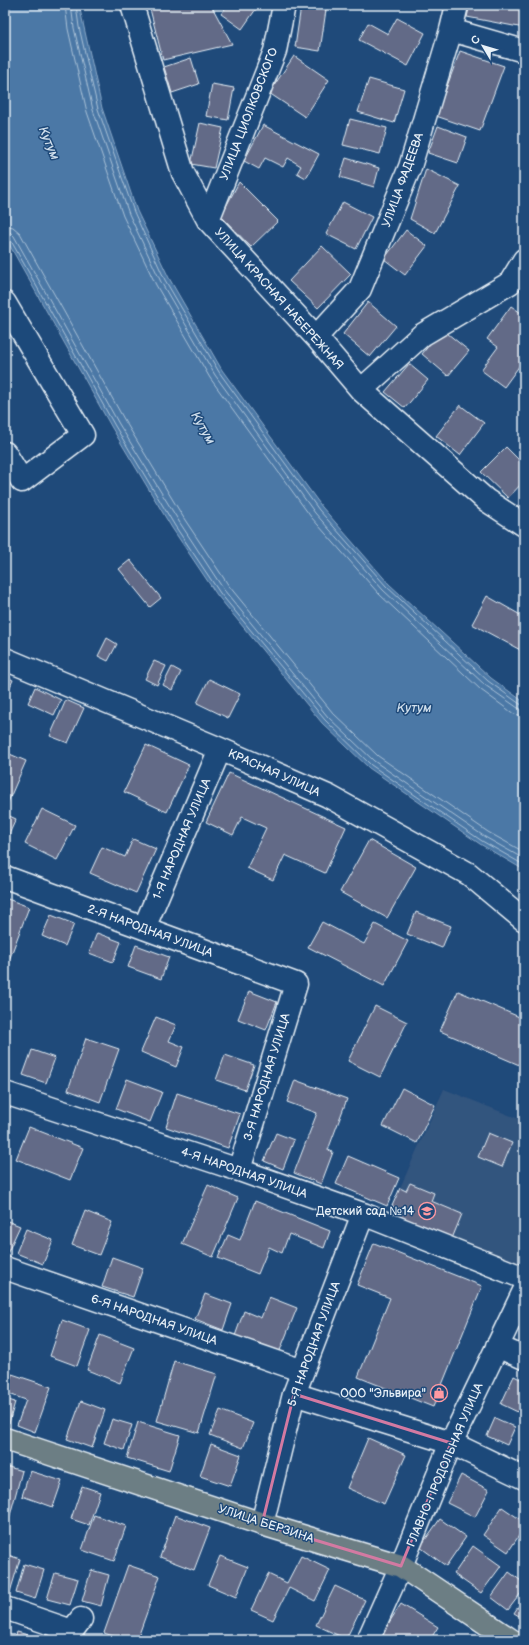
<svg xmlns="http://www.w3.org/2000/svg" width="529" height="1645" font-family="'Balsamiq Sans',sans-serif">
	<rect width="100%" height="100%" fill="#1f4a7a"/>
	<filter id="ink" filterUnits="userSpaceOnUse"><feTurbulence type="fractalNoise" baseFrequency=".025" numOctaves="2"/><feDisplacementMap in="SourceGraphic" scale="8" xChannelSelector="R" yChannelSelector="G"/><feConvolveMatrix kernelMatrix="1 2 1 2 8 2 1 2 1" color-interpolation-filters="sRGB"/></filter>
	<g filter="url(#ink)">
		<!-- built -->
		<path fill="#33547e" d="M444 1089 524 1121V1260L514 1265 395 1218 399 1209 392 1206Z"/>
		<!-- water -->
		<path fill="#4b78a6" stroke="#8aa8c7" d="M5 5H79L102 108 137 211 169 278 222 370 322 507 389 584 491 678 524 702V870L480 844 369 768 322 723 217 595 172 528 112 428 5 237Z"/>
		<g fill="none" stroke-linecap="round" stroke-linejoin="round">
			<!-- shore -->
			<path stroke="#a9c1d7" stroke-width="1" d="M65 5 68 29 87 112 123 216 156 285 210 378 311 517 379 594 481 690 514 714 524 716
				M71 5 74 28 93 110 129 214 161 282 215 375 315 513 383 590 485 685 518 708 524 710
				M76 5 79 27 98 109 134 212 165 280 219 372 319 510 386 586 488 681 520 704 524 705
				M5 225 13 227 20 233 125 421 185 520 229 586 333 713 378 756 488 832 524 852
				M5 231 10 232 14 236 119 424 180 523 224 590 328 717 374 761 485 837 524 859
				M5 236 10 239 115 426 175 526 220 593 325 720 371 765 482 841 524 865"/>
		</g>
		<!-- building -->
		<path fill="#626a87" stroke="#e8f1f8" d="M149 5H211L232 44 163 60Z
			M228 5H251L256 9 242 29 221 14Z
			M470 5H524V28L467 17Z
			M301 6 326 10 320 51 295 47Z
			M397 18 425 33 408 66 359 40 368 23 388 34Z
			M460 51 504 66 480 131 436 116Z
			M294 56 329 80 305 117 269 93Z
			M191 58 199 84 172 93 164 67Z
			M369 79 404 89 394 123 358 112Z
			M212 84 234 88 228 120 206 116Z
			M350 119 387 128 380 154 343 145Z
			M200 123 223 128 214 168 191 164Z
			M263 125 319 154 306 178 297 173 301 166 288 158 283 167 265 158 259 169 244 161Z
			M438 126 467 137 458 163 428 153Z
			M346 158 379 168 374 187 340 177Z
			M426 169 460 186 435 233 410 219Z
			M239 182 278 221 251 247 221 216Z
			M343 202 372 217 356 249 326 234Z
			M406 230 427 246 405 275 384 259Z
			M322 246 351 274 318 308 289 281Z
			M368 302 396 326 370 357 343 334Z
			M511 306 524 315V368L520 365 504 387 481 370 498 347 487 339Z
			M442 329 469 351 448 376 422 354Z
			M409 364 428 380 405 408 385 392Z
			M460 405 484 423 460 455 436 436Z
			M506 447 524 465V481L508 498 481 472Z
			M130 560 161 598 150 607 119 569Z
			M487 596 524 617V652L472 624Z
			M107 638 117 644 108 661 98 656Z
			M154 661 166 666 157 685 145 679Z
			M172 667 181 672 172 690 163 685Z
			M5 676 13 680 5 698Z
			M209 679 240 694 228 718 197 703Z
			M35 687 61 700 54 715 28 703Z
			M66 700 84 708 68 743 50 736Z
			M146 745 189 765 167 812 124 792Z
			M5 752 26 761 5 809Z
			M229 773 346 827 325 873 285 855 273 880 247 868 266 828 242 817 233 835 206 822Z
			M42 809 75 825 57 860 25 844Z
			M5 814 16 819 5 843Z
			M133 839 156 849 136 893 90 873 102 847 125 857Z
			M369 840 416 867 387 918 340 892Z
			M5 898 29 907 8 963 5 962Z
			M416 912 451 926 442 948 407 934Z
			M51 915 74 924 65 946 42 936Z
			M322 922 364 944 375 924 408 941 384 986 308 947Z
			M97 933 121 942 113 962 89 953Z
			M136 945 169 957 161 979 128 967Z
			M249 991 277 1002 266 1030 238 1019Z
			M458 991 524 1019V1067L440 1031Z
			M375 1006 407 1022 380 1077 348 1061Z
			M156 1017 176 1025 169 1041 184 1047 176 1067 141 1052Z
			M86 1038 119 1049 100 1102 68 1090Z
			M32 1050 55 1058 46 1083 23 1075Z
			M225 1055 254 1065 245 1090 216 1080Z
			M127 1079 162 1092 150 1122 116 1109Z
			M295 1080 347 1099 328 1150 333 1152 321 1184 294 1173 317 1113 287 1102Z
			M402 1088 435 1105 417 1143 383 1126Z
			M177 1093 240 1114 228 1148 166 1127Z
			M29 1127 83 1148 70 1180 16 1159Z
			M276 1133 294 1140 283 1169 264 1161Z
			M488 1133 512 1143 502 1167 478 1157Z
			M348 1156 399 1178 387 1206 336 1184Z
			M410 1183 434 1193 431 1201 462 1214 451 1241 395 1218 399 1209 392 1206 400 1188 406 1191Z
			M208 1185 238 1198 213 1257 182 1244Z
			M255 1201 330 1231 324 1248 289 1234 282 1253 269 1247 258 1274 218 1258 228 1235 240 1240Z
			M85 1211 112 1222 99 1255 72 1245Z
			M5 1220 20 1226 7 1254 5 1253Z
			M26 1229 53 1240 43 1264 16 1253Z
			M374 1243 482 1286 433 1407 358 1377 390 1298 357 1285Z
			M112 1257 143 1268 133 1297 102 1287Z
			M205 1294 232 1304 223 1330 195 1319Z
			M269 1297 297 1308 279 1353 235 1336 244 1311 261 1318Z
			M62 1320 90 1330 77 1366 50 1356Z
			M100 1335 134 1348 120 1383 87 1370Z
			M174 1361 217 1374 199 1433 157 1421Z
			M12 1374 51 1387 35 1432 17 1425 26 1400 6 1393Z
			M514 1376 524 1381V1415L501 1404Z
			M5 1399 15 1402 9 1423 5 1421Z
			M81 1401 105 1410 92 1448 67 1439Z
			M220 1410 253 1423 243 1448 210 1435Z
			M495 1418 515 1427 507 1445 487 1436Z
			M112 1419 132 1425 124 1450 104 1443Z
			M138 1422 180 1435 169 1471 127 1458Z
			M368 1438 406 1455 384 1504 347 1488Z
			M211 1444 241 1455 230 1486 200 1476Z
			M5 1466 22 1471 6 1530H5Z
			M30 1471 62 1481 53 1507 22 1496Z
			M461 1475 489 1490 475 1517 447 1503Z
			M82 1486 100 1492 89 1525 71 1519Z
			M502 1507 524 1522V1528L508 1552 483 1535Z
			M94 1515 126 1526 114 1561 82 1550Z
			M175 1515 210 1528 194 1570 160 1557Z
			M440 1519 466 1537 446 1566 420 1547Z
			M473 1546 501 1566 481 1593 454 1574Z
			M5 1554 20 1559 10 1592 5 1591Z
			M220 1556 248 1567 236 1597 208 1585Z
			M301 1556 330 1570 315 1601 289 1588 273 1620 251 1610 268 1574 287 1583Z
			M24 1564 44 1570 35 1599 16 1593Z
			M128 1565 160 1576 137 1640H125L104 1633Z
			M91 1570 109 1575 101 1606 82 1601Z
			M509 1572 524 1583V1589L508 1610 491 1597Z
			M55 1573 78 1579 70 1605 47 1599Z
			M335 1586 365 1600 346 1639 316 1625Z
			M524 1598V1619L514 1613Z
			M401 1604 438 1627 430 1640H382L379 1638Z
			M17 1632 47 1640H14Z"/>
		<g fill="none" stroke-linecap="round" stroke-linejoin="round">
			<!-- minor casing -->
			<g stroke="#e8f1f8" stroke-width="25">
				<path id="minor" d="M132 5 183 173 208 220 316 337 361 390 486 500 524 525
					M451 30 524 51
					M208 220 275 51 284 5
					M5 303 83 435 22 481 5 453
					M316 337 360 289 410 167 451 30 457 5
					M361 390 422 335 510 283 524 260
					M5 659 220 749 328 796 469 874 524 920
					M5 877 296 984 239 1170
					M144 928 220 749
					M5 1093 239 1170 363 1214 524 1278
					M5 1268 303 1371
					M497 1346 524 1358
					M294 1394 451 1443 524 1478
					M262 1524 294 1394 363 1214
					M5 1608 72 1631 81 1619
					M368 1640 401 1566 451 1443 524 1291"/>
			</g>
			<!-- major casing -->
			<g stroke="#e8f1f8" stroke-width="25">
				<path id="major" d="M5 1439 262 1524 401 1566 511 1640"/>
			</g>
			<!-- minor -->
			<use href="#minor" stroke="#1f4a7a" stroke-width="22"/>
			<!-- major -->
			<use href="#major" stroke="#6c7e84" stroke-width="22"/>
		</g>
	</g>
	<!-- marked area -->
	<path fill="none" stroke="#d37aa2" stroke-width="3" stroke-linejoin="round" d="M294 1394 451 1443 401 1566 262 1524Z"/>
	<!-- icons -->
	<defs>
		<g id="school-ring" transform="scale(0.9)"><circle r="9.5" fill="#1f4a7a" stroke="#ff9aa2" stroke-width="1.5"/><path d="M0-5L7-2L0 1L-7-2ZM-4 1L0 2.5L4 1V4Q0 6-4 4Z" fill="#ff9aa2"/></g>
		<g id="shop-ring" transform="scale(0.9)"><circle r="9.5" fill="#1f4a7a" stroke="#ff9aa2" stroke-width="1.5"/><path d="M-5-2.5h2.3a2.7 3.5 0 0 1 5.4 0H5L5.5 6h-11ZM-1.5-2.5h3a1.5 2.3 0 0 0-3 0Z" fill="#ff9aa2"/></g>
	</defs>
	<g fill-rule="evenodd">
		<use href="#school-ring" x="427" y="1211"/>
		<use href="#shop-ring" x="439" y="1393"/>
	</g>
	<g text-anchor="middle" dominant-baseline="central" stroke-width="3" stroke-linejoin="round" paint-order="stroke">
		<!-- street labels -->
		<g font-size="12" fill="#e8f1f8" stroke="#1f4a7a">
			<text transform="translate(249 114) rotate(-69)">УЛИЦА ЦИОЛКОВСКОГО</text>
			<text transform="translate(403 180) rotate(-70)">УЛИЦА ФАДЕЕВА</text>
			<text transform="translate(279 299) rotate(48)">УЛИЦА КРАСНАЯ НАБЕРЕЖНАЯ</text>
			<text transform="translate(274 773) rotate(24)">КРАСНАЯ УЛИЦА</text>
			<text transform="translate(182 839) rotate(-67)">1-Я НАРОДНАЯ УЛИЦА</text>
			<text transform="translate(150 931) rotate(20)">2-Я НАРОДНАЯ УЛИЦА</text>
			<text transform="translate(267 1077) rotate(-73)">3-Я НАРОДНАЯ УЛИЦА</text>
			<text transform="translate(244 1173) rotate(19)">4-Я НАРОДНАЯ УЛИЦА</text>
			<text transform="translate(154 1320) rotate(19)">6-Я НАРОДНАЯ УЛИЦА</text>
			<text transform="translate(314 1344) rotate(-70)">5-Я НАРОДНАЯ УЛИЦА</text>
			<text transform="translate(445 1465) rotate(-67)">ГЛАВНО-ПРОДОЛЬНАЯ УЛИЦА</text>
			<text transform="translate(266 1524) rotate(18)">УЛИЦА БЕРЗИНА</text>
		</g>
		<!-- poi labels -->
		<g font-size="12" fill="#e8f1f8" stroke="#1f4a7a" text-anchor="end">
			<text x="414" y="1211">Детский сад №14</text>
			<text x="426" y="1393">ООО "Эльвира"</text>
		</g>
		<!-- water labels -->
		<g font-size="13" font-style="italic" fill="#d0dfec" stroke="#1f4a7a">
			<text transform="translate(49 143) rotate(67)">Кутум</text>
			<text transform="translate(203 428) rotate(60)">Кутум</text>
			<text x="414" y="708">Кутум</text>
		</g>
	</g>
	<!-- margin -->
	<rect width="529" height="1645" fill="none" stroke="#1f4a7a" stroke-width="20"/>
	<rect x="10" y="10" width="509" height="1625" fill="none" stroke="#e8f1f8" stroke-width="1.5" filter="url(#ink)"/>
	<!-- north arrow -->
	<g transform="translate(483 46) rotate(308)" stroke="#1f4a7a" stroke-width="3" paint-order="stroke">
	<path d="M0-3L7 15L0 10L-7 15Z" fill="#e8f1f8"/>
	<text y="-6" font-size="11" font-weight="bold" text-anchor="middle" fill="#e8f1f8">С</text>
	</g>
</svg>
